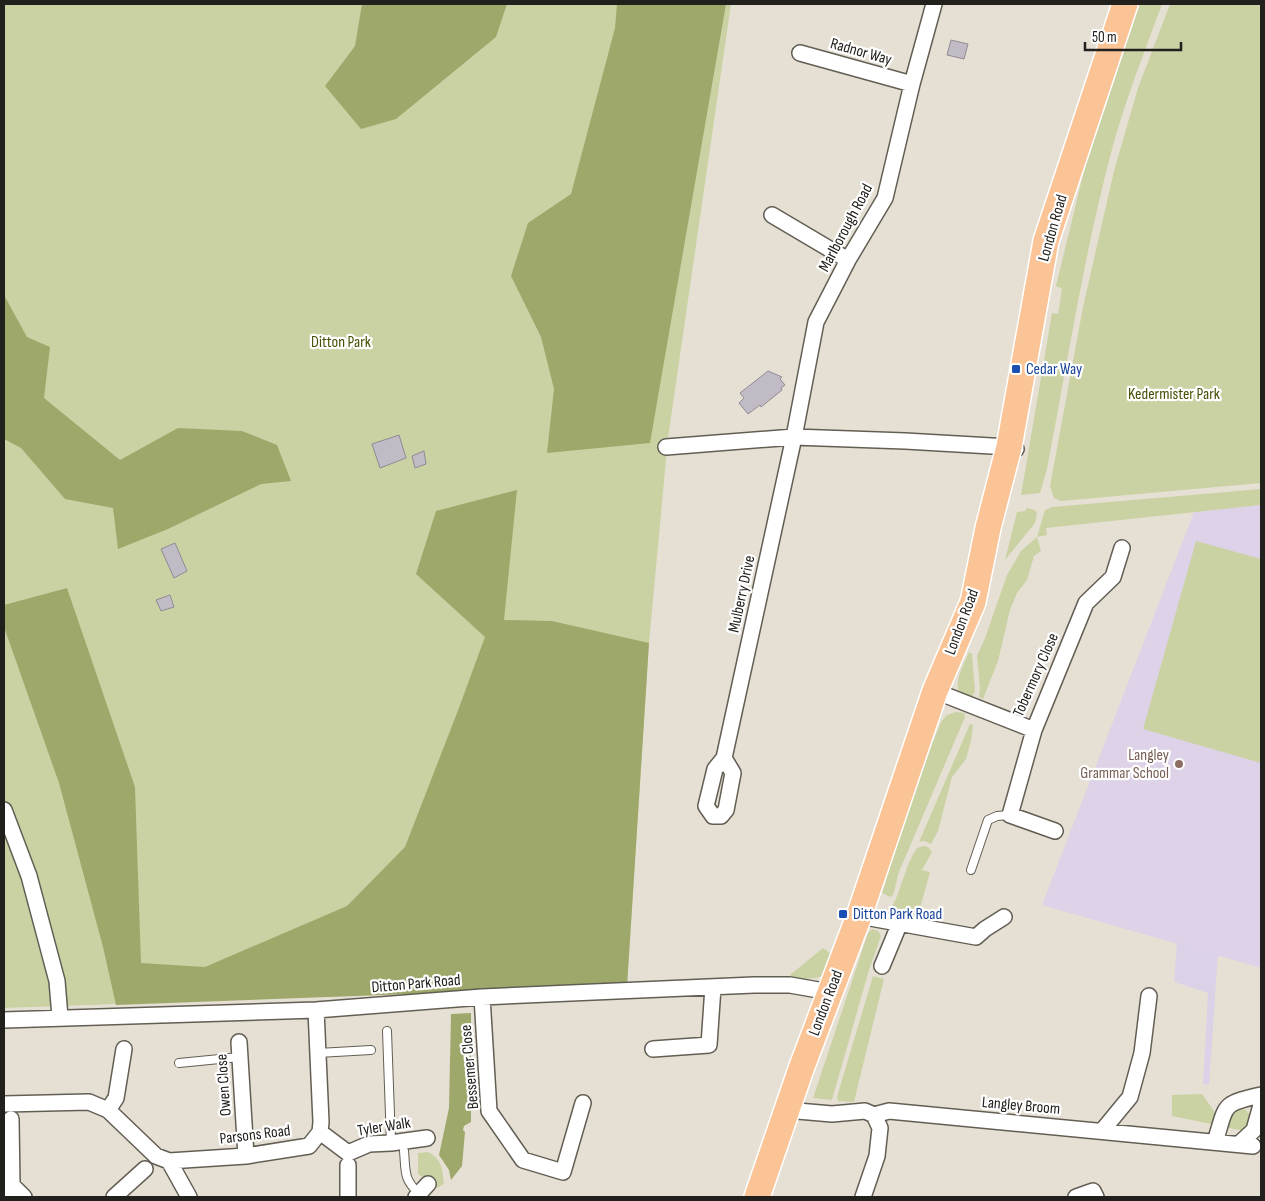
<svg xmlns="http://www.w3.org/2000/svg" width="1265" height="1201" font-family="'Sofia Sans Condensed',sans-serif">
	<rect width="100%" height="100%" fill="#e6e0d4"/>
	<!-- industrial -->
	<path fill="#dcd2e7" d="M1177 943 1218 955 1209 1085 1203 1084 1208 993 1174 982Z"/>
	<!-- education -->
	<path fill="#ddd2e7" d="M1261 505V968L1042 905 1194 512Z"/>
	<!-- green -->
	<path fill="#cad2a4" d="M4 4H731L668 438 649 643 627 986 4 1008Z
		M1140 4H1162C1144 54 1123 105 1110 157 1083 260 1067 365 1047 469L1040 493 1021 495 1052 313 1058 314 1062 289 1056 286 1091 142Z
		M1170 4H1261V483L1061 501 1054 498 1050 486 1083 307 1114 171 1138 88Z
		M1261 489V505L1046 528 1047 535 1037 537 1041 551 1034 556 1027 580 1017 593 1010 610 998 661 983 699 979 697 980 688 977 656 985 638 1007 575 1021 551 1037 537 1045 510 1052 507Z
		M1027 508 1035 510 1037 513 1035 523 1005 560 1017 512 1025 511Z
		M1196 541 1261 559V763L1143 729Z
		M969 652 972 654 975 691 969 703C948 689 961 671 969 652Z
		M956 712 964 713 965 717 899 872 893 895 890 897 882 893 913 791 941 722 947 715Z
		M970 724 973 725 971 741 966 759 952 777 938 831 931 844 924 841 919 842Z
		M923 846 928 847 932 852 922 870 930 872 918 916 896 911 892 907C902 888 905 865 917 848Z
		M872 929 878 931 881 936 869 970 832 1100 813 1098 868 933Z
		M823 948 831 954 822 976 815 978 792 980 790 975Z
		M873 976 884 979 854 1102 838 1101 837 1097Z
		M1202 1094 1214 1111 1215 1118 1211 1124 1172 1116V1095Z
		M1238 1108 1246 1110 1250 1115 1252 1132 1229 1128 1227 1122 1229 1114Z
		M428 1152C443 1160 442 1169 444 1184L437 1188 418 1174V1153Z"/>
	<!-- forest -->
	<path fill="#9fa86b" d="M362 4H507L496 37 396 119 361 129 325 86 355 46Z
		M617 4H726L650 443 547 453 554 389 541 337 511 276 528 223 571 194 615 28Z
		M4 295 27 337 50 347 44 398 120 460 178 428 242 431 277 445 291 481 261 484 168 529 118 549 113 508 65 499 21 448 4 439Z
		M517 490 504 620 552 621 649 643 627 986 116 1005 103 947 59 783 4 627V605L67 588 135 787 141 963 205 967 347 906 405 847 457 713 485 637 416 574 436 511Z
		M471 1013V1122L464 1126 463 1130 465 1132 462 1166 451 1180 449 1170 439 1155 449 1108 451 1014Z"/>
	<!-- building -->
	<path fill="#c1bbc6" stroke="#908a95" d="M951 40 968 44 964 59 947 55Z
		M768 371 782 377 780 379 785 385 781 388 782 390 761 407 760 405 748 414 739 403 744 398 740 393Z
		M399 435 406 458 380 468 372 444Z
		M424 451 426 464 415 468 412 456Z
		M175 543 187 571 174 578 161 549Z
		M170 595 174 607 161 611 156 600Z"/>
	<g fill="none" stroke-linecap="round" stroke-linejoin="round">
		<!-- lane casing -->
		<g stroke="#635e54" stroke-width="10">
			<path id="lane" d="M971 870 988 820 997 816 1010 815
				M387 1031 391 1143
				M318 1053 371 1050
				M179 1063 240 1057
				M404 1151C406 1172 403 1178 419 1194"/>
		</g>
		<!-- street casing -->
		<g stroke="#635e54" stroke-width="18">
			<path id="street" d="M800 53 912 84
				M772 215 848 260
				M666 447 794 437 905 441 1009 447 1016 449
				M935 691 1034 730 1086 603 1113 577 1122 548
				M1034 730 1010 815 1055 831
				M724 758 715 769 706 806 713 816H721L726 810 733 773 724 758 794 437 816 322 848 260 885 198 912 84 934 4
				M4 810 29 876 57 981 60 1017
				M859 916 976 937 985 929 1004 917
				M882 966 899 925
				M482 997 489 1111 523 1160 563 1172 583 1103
				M4 1020 316 1010 482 997 754 985H790L830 992
				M239 1042 246 1156
				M653 1049 709 1045 713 987
				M4 1104 89 1102 108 1110 156 1156 169 1161 246 1156 309 1146 320 1132 321 1122 316 1010
				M108 1110 116 1098 124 1049
				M786 1110 832 1114 865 1111 874 1115 889 1111 1253 1146
				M11 1119 12 1185
				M1102 1131 1130 1097 1142 1053 1149 996
				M320 1132 348 1153 369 1144 391 1143 427 1138
				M1215 1142C1227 1104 1221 1104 1261 1095
				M1239 1144 1254 1130 1261 1105
				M169 1161 189 1197
				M348 1165V1197
				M4 1192 12 1185 24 1197
				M114 1197 145 1169
				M416 1197 428 1184
				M863 1197 877 1156 880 1128 874 1115
				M1076 1197 1093 1191 1096 1197"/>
		</g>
		<!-- primary casing -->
		<g stroke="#fff" stroke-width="28">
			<path id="primary" d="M757 1197 801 1069 859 916 935 691 973 602 988 528 1009 447 1046 241 1125 4"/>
		</g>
		<!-- lane -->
		<use href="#lane" stroke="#fff" stroke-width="8"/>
		<!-- street -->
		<use href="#street" stroke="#fff" stroke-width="15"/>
		<!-- primary -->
		<use href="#primary" stroke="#fbc497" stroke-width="25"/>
	</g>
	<!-- markers -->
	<g fill="#1a4fb4" stroke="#fff" stroke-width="2">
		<rect x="1011" y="364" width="10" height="10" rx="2.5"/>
		<rect x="838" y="909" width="10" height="10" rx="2.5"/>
	</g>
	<circle fill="#8d6e63" stroke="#fff" stroke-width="2" cx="1179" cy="764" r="5"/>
	<g text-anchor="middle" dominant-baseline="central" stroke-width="4.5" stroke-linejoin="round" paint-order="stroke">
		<!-- street labels -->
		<g font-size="16" fill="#22201c" stroke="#fff">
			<text transform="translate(861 52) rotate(16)">Radnor Way</text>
			<text transform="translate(846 228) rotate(-62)">Marlborough Road</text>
			<text transform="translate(1053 228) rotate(-74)">London Road</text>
			<text transform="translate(742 594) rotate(-78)">Mulberry Drive</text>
			<text transform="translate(962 622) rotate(-69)">London Road</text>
			<text transform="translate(1036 675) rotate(-66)">Tobermory Close</text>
			<text transform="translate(416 984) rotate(-5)">Ditton Park Road</text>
			<text transform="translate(826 1003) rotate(-69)">London Road</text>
			<text transform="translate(470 1067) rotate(-95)">Bessemer Close</text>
			<text transform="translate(224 1085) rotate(-94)">Owen Close</text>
			<text transform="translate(1021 1106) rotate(5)">Langley Broom</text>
			<text transform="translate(384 1127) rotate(-9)">Tyler Walk</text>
			<text transform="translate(255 1135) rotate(-7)">Parsons Road</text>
		</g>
		<!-- park labels -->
		<g font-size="16" fill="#484e03" stroke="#fff">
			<text x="341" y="342">Ditton Park</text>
			<text x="1174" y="394">Kedermister Park</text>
		</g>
		<!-- transit labels -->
		<g font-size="16" fill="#164399" stroke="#fff" text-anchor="start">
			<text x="1026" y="369">Cedar Way</text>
			<text x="853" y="914">Ditton Park Road</text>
		</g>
		<!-- education labels -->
		<g font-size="16" fill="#785e54" stroke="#fff" text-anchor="end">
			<text x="1169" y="755">Langley<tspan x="1169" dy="18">Grammar School</tspan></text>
		</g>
	</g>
	<!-- border -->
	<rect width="1265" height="1201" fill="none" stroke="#22201c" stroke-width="10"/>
	<!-- scale -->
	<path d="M1085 42v8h96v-8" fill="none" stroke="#22201c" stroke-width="2.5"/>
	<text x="1092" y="42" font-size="15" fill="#22201c" stroke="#ffffff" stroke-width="4" paint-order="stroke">50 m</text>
</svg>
